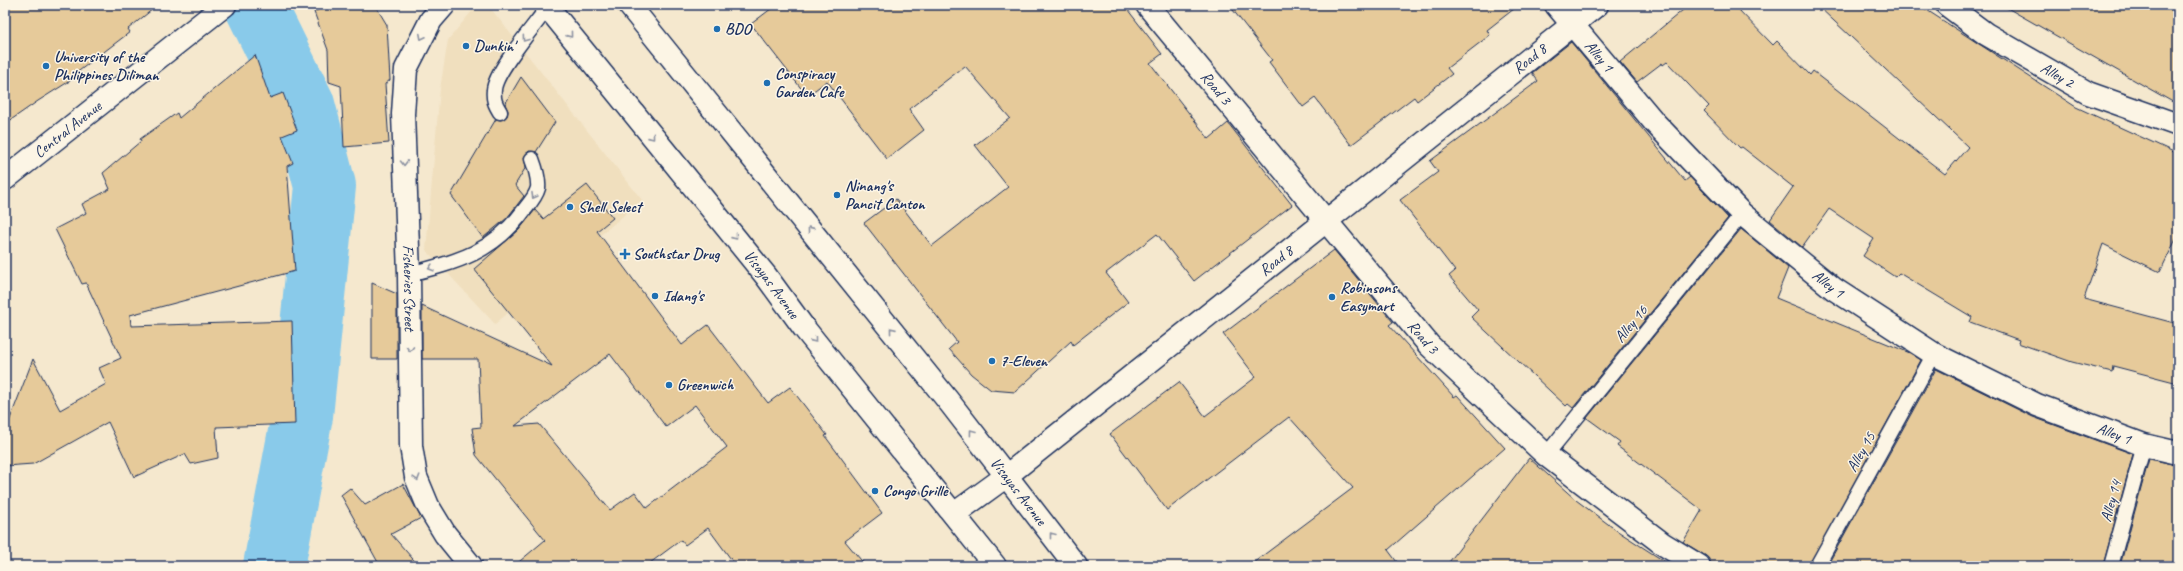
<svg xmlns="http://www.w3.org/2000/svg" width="2183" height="571" font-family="Caveat,sans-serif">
	<rect width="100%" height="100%" fill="#f5e8ce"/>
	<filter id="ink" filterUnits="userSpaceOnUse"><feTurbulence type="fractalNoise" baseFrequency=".025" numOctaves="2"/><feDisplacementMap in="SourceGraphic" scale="8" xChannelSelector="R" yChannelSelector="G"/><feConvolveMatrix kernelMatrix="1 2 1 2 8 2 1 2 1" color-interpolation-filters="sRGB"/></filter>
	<g filter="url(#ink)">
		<!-- built -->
		<path fill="#f0dfbe" d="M477 5H488L642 200 495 324 426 250 440 89 448 40Z"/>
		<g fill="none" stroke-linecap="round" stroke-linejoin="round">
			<!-- river -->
			<path stroke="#89caea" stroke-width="62" d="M255 5 304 105 325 186 302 416 274 566"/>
		</g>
		<!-- building -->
		<path fill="#e6ca9a" stroke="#1b2f5e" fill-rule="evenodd" d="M5 5H158L128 29 130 32 75 74 76 77 38 101 5 124Z
			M327 5H375L387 25 390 80 385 84 389 143 344 147 341 86 329 82 328 50 314 12Z
			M776 5H1124L1162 54 1150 63 1209 139 1228 123 1292 205 1194 281 1157 234 1106 273 1128 302 1073 345 1071 341 1015 392 991 390 971 374 949 349 957 342 864 223 896 199 932 246 1008 187 975 145 1010 118 965 66 909 109 924 130 887 159 827 81 807 96 751 24Z
			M1229 5H1519L1487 30 1490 35 1447 68 1452 74 1417 101 1414 97 1351 145 1315 98 1303 107 1269 62 1272 60Z
			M1689 5H1734L1773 45 1777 41 1810 75 1813 71 1945 174 1968 147 1817 5H1919L2076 107 2178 154V235L2160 272 2103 244 2084 299 2178 324V383L2113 366 2112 372 2072 362 2018 343 2019 340 1970 322 1972 317 1899 273 1895 277 1863 256 1874 239 1829 209 1802 247 1770 220 1793 187 1742 147 1740 148 1704 111 1709 106 1667 62 1663 65 1662 63 1637 82 1620 62Z
			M2002 5H2178V105Z
			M1571 42 1685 181 1690 177 1728 218 1573 408 1568 404 1566 406 1471 317 1478 310 1449 276 1455 271 1400 200 1438 172 1430 161 1538 81 1532 73Z
			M255 55 270 98 283 93 297 130 282 136 293 163 287 166 295 271 130 315 131 326 292 321 295 424 216 427 218 458 191 464 185 454 134 477 108 422 33 464 5 466V432L33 359 60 410 106 384 99 368 121 358 86 283 82 284 55 229 86 213 82 204 110 189 103 173 141 141 140 139 177 113 179 118Z
			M521 77 555 122 536 152 529 151 524 157 526 167 515 185 524 196 507 218 483 238 451 195 496 119 501 120 507 116 508 111 505 104Z
			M587 185 613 218 597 231 682 345 708 325 768 403 790 387 827 435 825 436 882 513 845 541 866 566H736L708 528 685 545 681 540 646 566H514L545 540 476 455 472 428 481 427 478 359H422V306L552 366 474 269 519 230 535 210 543 219ZM610 354 666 427 695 405 727 447 647 508 635 492 610 510 539 424 515 426Z
			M1741 229 1788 268 1776 298 1910 353 1921 360 1809 566H1711L1706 556 1683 542 1702 510 1617 446 1620 442 1587 418Z
			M1334 250 1393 322 1389 325 1454 397 1457 395 1505 448 1388 550 1400 566H1249L1353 488 1289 417 1167 510 1110 434 1179 382 1205 416 1256 377 1223 334Z
			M372 283 397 294V359H372Z
			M1936 369 2033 417 2133 454 2103 566H1827Z
			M1529 458 1576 500 1616 530 1670 565 1671 563 1675 566H1446Z
			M2149 459 2178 465V566H2120Z
			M403 484 421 518 391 534 419 566H380L341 495 350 488 365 505Z"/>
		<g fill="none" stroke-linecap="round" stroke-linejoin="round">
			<!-- service casing -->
			<g stroke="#1b2f5e" stroke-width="17">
				<path id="service" d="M500 112C495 104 493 99 494 90 495 71 536 24 548 7
					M409 274C458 262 494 252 525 209 530 203 536 196 538 188 539 179 535 167 532 159
					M1546 455 1742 214
					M1817 566 1934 354
					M2111 566 2144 445"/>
			</g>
			<!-- minor casing -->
			<g stroke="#1b2f5e" stroke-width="25">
				<g id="minor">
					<path id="s1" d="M1556 5 1655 123 1742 214 1834 289 1934 354 2037 405 2144 445 2178 453"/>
					<path id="s2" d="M1947 5 1986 34 2088 93 2178 125"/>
				</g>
			</g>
			<!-- tertiary casing -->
			<g stroke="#1b2f5e" stroke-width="25">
				<g id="tertiary">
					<path id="s3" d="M444 5 431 20 406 69 403 114 409 274 411 446 416 477 428 506 445 534 471 566"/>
					<path id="s4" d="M1147 5 1429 345 1546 455 1663 544 1699 566"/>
					<path id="s5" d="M954 514 1005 477 1597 5"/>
				</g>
			</g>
			<!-- secondary casing -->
			<g stroke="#1b2f5e" stroke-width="25">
				<g id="secondary">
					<path id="s6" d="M546 5 766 276 804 328 995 566"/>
					<path id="s7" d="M629 5 950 403 1076 566"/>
					<path id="s8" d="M5 179 225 5"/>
				</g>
			</g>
			<!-- service -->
			<use href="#service" stroke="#fcf5e5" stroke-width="14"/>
			<!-- minor -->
			<use href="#minor" stroke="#fcf5e5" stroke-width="22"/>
			<!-- tertiary -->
			<use href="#tertiary" stroke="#fcf5e5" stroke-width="22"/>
			<!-- secondary -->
			<use href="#secondary" stroke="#fcf5e5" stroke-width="22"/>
		</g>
		<!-- one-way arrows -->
		<defs><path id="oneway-chevron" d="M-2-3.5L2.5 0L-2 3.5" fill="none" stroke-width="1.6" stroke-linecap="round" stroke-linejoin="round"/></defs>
		<g stroke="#8c92a2">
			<use href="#oneway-chevron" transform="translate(570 35) rotate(51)"/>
			<use href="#oneway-chevron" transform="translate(422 37) rotate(117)"/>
			<use href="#oneway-chevron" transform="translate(525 39) rotate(126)"/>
			<use href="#oneway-chevron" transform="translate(652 137) rotate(51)"/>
			<use href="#oneway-chevron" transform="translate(404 163) rotate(89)"/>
			<use href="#oneway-chevron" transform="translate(534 196) rotate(120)"/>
			<use href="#oneway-chevron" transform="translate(810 229) rotate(-129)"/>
			<use href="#oneway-chevron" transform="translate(735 237) rotate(51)"/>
			<use href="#oneway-chevron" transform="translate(431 268) rotate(164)"/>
			<use href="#oneway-chevron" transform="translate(892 330) rotate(-129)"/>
			<use href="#oneway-chevron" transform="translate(814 340) rotate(51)"/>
			<use href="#oneway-chevron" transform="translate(410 349) rotate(89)"/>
			<use href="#oneway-chevron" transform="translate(972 432) rotate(-127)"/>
			<use href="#oneway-chevron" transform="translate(417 478) rotate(73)"/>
			<use href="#oneway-chevron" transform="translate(1052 535) rotate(-128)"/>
		</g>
	</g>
	<!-- markers -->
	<g fill="#1f6fb2" stroke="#fcf5e5" stroke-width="1.5">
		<circle cx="717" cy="29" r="4"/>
		<circle cx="466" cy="46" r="4"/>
		<circle cx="46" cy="66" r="4"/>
		<circle cx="767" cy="83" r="4"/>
		<circle cx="837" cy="195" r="4"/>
		<circle cx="570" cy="207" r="4"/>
		<path d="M623 248h4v4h4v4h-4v4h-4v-4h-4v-4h4z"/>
		<circle cx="655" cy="296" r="4"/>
		<circle cx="1332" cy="297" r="4"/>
		<circle cx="992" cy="361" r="4"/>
		<circle cx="669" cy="385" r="4"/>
		<circle cx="875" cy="491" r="4"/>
	</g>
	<g text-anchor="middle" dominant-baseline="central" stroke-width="3" stroke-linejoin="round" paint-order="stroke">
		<!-- poi labels -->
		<g font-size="16" font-weight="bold" fill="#1b2f5e" stroke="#fcf5e5" text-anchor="start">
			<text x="725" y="29">BDO</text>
			<text x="474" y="46">Dunkin'</text>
			<text x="54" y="57">University of the<tspan x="54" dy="18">Philippines Diliman</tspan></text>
			<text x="775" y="74">Conspiracy<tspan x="775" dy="18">Garden Cafe</tspan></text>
			<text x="845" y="186">Ninang's<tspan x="845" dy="18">Pancit Canton</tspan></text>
			<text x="578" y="207">Shell Select</text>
			<text x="633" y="254">Southstar Drug</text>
			<text x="1340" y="288">Robinsons<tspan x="1340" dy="18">Easymart</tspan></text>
			<text x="663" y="296">Idang's</text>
			<text x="1000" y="361">7-Eleven</text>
			<text x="677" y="385">Greenwich</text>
			<text x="883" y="491">Congo Grille</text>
		</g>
		<!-- street labels -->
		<g font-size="16" fill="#1b2f5e" stroke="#fcf5e5">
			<text stroke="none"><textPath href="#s1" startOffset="67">Alley 1</textPath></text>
			<text stroke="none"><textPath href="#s5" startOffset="734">Road 8</textPath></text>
			<text stroke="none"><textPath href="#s2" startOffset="131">Alley 2</textPath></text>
			<text stroke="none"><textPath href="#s4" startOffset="108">Road 3</textPath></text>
			<text stroke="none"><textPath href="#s8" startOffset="80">Central Avenue</textPath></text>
			<text stroke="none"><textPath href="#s5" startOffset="410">Road 8</textPath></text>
			<text stroke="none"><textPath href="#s1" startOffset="391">Alley 1</textPath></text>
			<text stroke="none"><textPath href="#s6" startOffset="359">Visayas Avenue</textPath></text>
			<text stroke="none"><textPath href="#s3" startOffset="294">Fisheries Street</textPath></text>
			<text transform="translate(1631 324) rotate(-51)">Alley 16</text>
			<text stroke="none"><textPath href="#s4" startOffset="432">Road 3</textPath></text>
			<text stroke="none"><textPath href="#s1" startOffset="715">Alley 1</textPath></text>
			<text transform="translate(1861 452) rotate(-61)">Alley 15</text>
			<text stroke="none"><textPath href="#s7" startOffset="623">Visayas Avenue</textPath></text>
			<text transform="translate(2111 501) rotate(-75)">Alley 14</text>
		</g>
	</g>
	<!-- margin -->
	<rect width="2183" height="571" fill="none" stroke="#fcf5e5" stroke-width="20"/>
	<rect x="10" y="10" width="2163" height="551" fill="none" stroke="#1b2f5e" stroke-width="1.5" filter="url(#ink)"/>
</svg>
